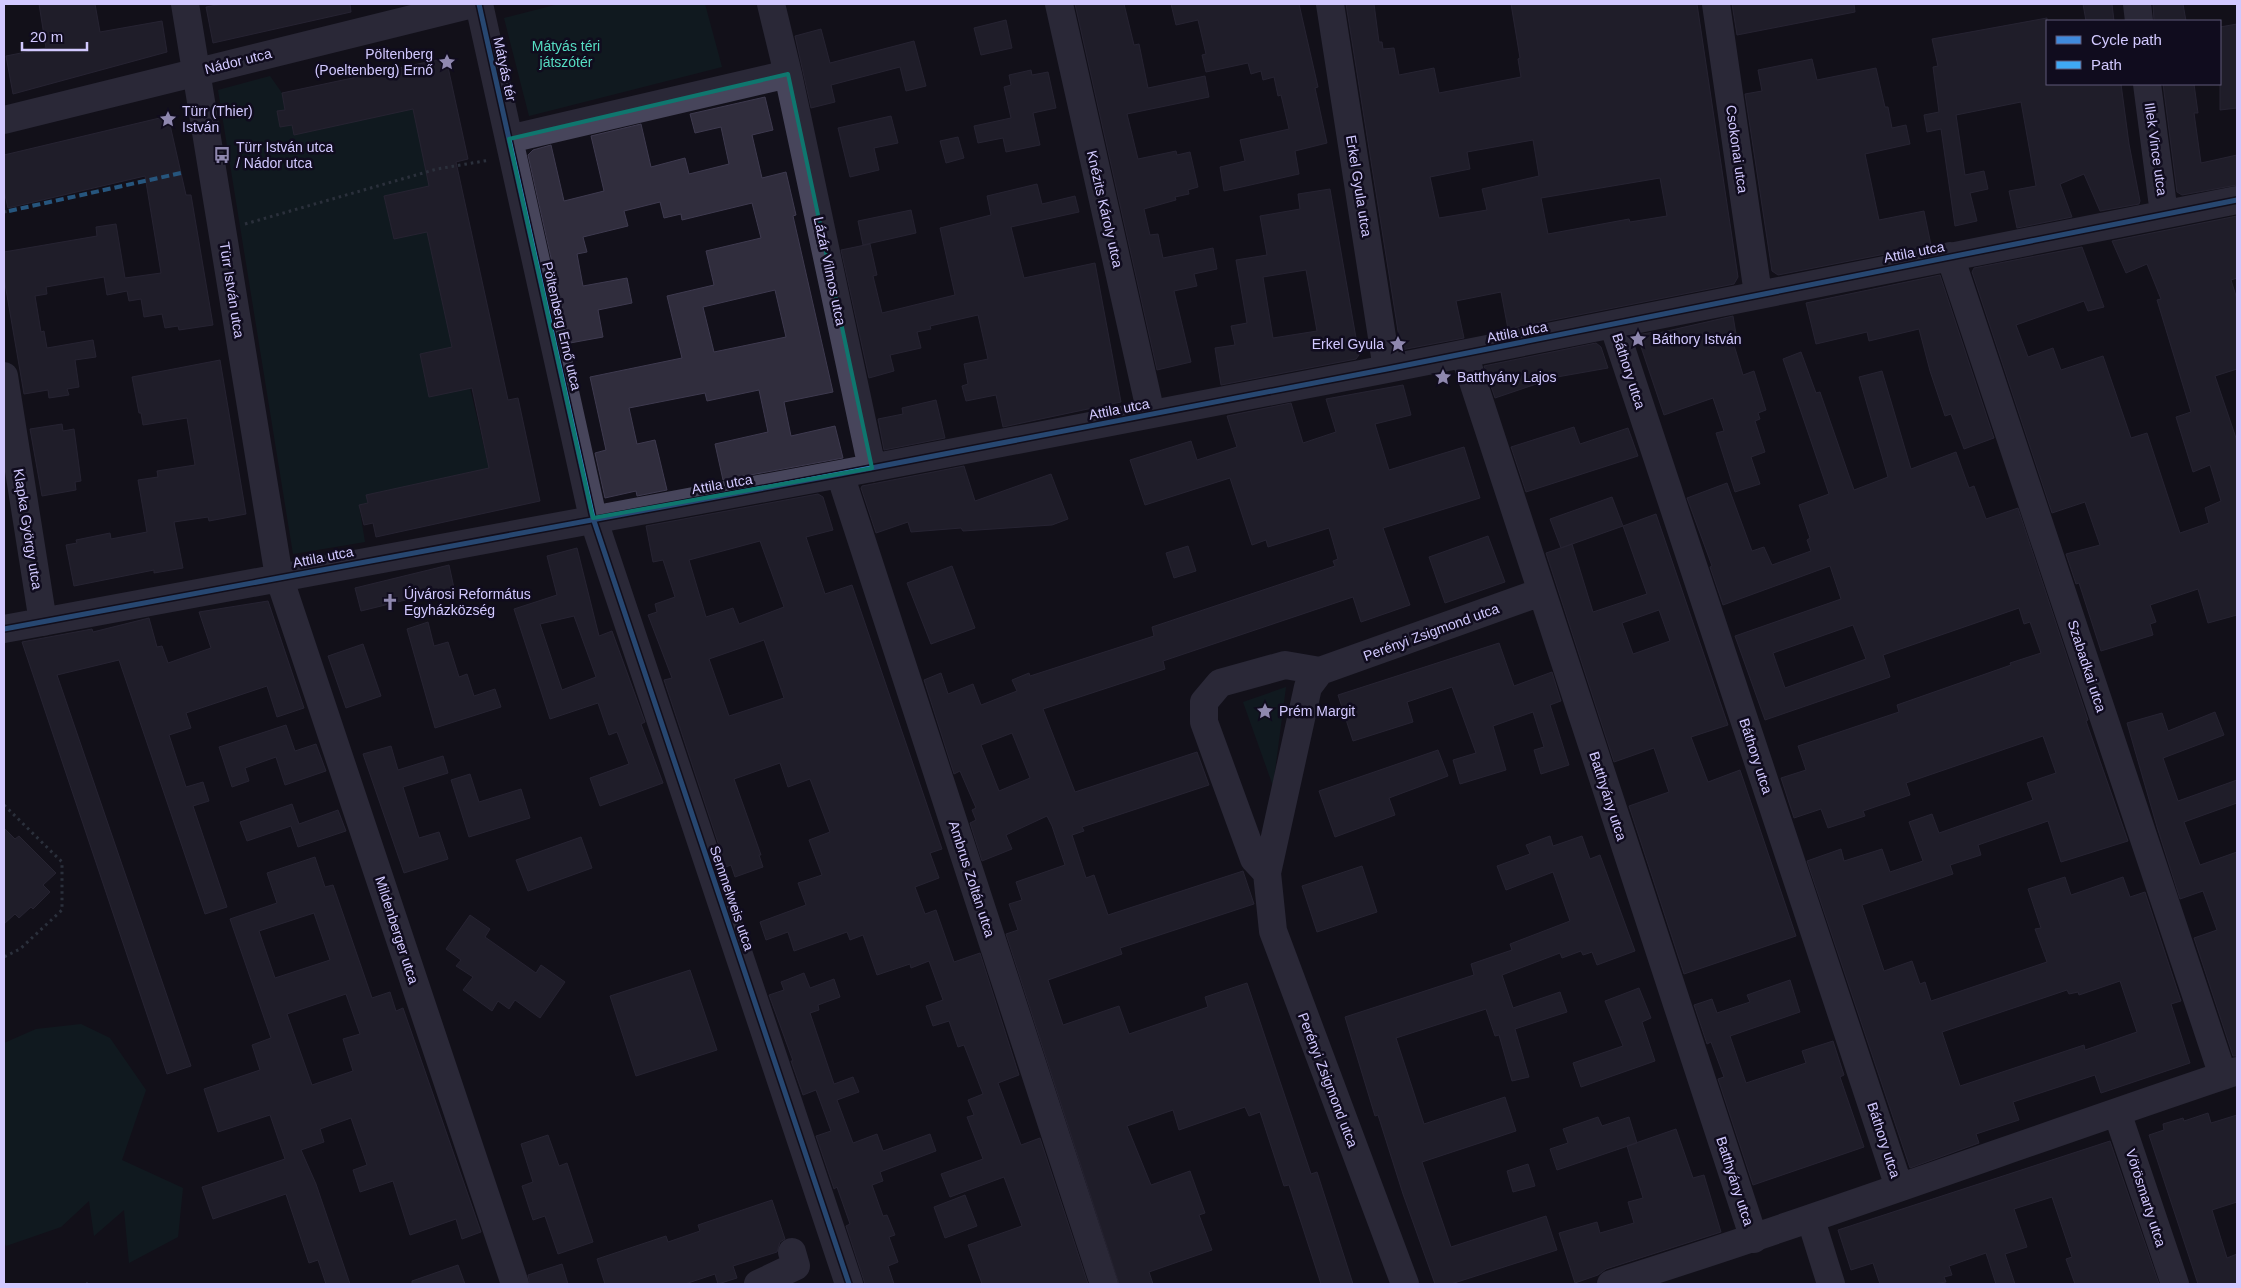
<svg xmlns="http://www.w3.org/2000/svg" width="2241" height="1288" font-family="Helvetica,sans-serif">
	<rect width="100%" height="100%" fill="#12101a"/>
	<!-- green -->
	<path fill="#0f2526" d="M559 4H705L722 67 529 116 504 18Z
		M270 76 282 93 285 110 277 111 280 127 292 125 294 135 413 109 431 186 384 196 394 239 427 232 452 347 420 354 429 397 470 388 489 468 366 495 368 503 359 506 365 542 293 554 218 90Z
		M1286 687 1273 786 1243 702Z
		M81 1024 110 1038 146 1090 122 1160 183 1188 178 1237 129 1263 124 1210 94 1236 89 1201 61 1227 6 1246 4 1242V1043L36 1029Z"/>
	<!-- building -->
	<path fill="#302d3d" stroke="#3e3a4f" fill-rule="evenodd" d="M39 4H95L100 32 162 21 167 52 13 94 6 56 46 48Z
		M222 4H350L351 12 213 43 206 7Z
		M1075 4H1124L1134 45 1139 44 1148 88 1205 76 1209 97 1127 114 1138 159 1176 151 1177 155 1190 152 1198 187 1188 190 1189 194 1175 197 1176 200 1144 209 1150 235 1158 234 1163 258 1213 248 1217 269 1194 274 1197 286 1174 291 1191 362 1157 370Z
		M1171 4H1299L1318 87 1315 88 1327 143 1295 151 1299 174 1224 191 1220 167 1245 161 1240 140 1289 129 1281 95 1278 96 1274 77 1263 80 1261 71 1251 74 1248 63 1206 72 1202 55 1206 54 1198 20 1176 25Z
		M1346 4H1374L1379 42H1382L1383 49 1394 48 1399 75 1434 68 1439 93 1521 77 1518 59 1520 58 1511 4H1697L1738 277 1734 284 1508 329 1501 292 1456 301 1464 338 1401 350ZM1533 140 1539 176 1482 189 1487 210 1439 218 1430 177 1470 169 1467 152ZM1660 178 1667 216 1630 222 1629 219 1548 234 1541 198Z
		M1732 4H1854L1855 12 1737 35Z
		M2083 4H2112L2114 21H2086Z
		M2153 4H2183L2186 21H2154Z
		M2047 18V84H2121L2129 144 2140 201 2139 204 2100 211 2084 174 2060 184 2072 217 2017 228 2009 191 2036 186 2021 102 1956 115 1965 175 1984 171 1988 189 1970 193 1977 221 1955 226 1941 129 1927 132 1924 115 1939 112 1933 67 1938 66 1932 39Z
		M1006 20 1012 48 981 55 974 28Z
		M2237 24V108L2220 110V27Z
		M821 29 830 63 914 41 926 86 906 91 900 67 831 85 835 102 811 108 795 36Z
		M446 58 468 159 456 162 508 400 518 398 540 501 376 537 373 523 364 525 359 505 368 503 366 495 489 468 472 388 429 397 420 354 452 347 427 232 394 239 384 196 429 186 413 109 294 135 292 125 280 127 277 111 285 110 282 93Z
		M1812 59 1817 80 1876 68 1885 107H1888L1892 128 1906 125 1910 144 1865 154 1879 220 1924 211 1931 245 1778 275 1772 271 1745 94 1762 91 1758 70Z
		M1031 70 1032 75 1048 72 1056 108 1033 113 1040 145 1006 152 1003 138 978 143 974 126 1011 118 1004 87 1011 85 1009 75Z
		M2163 84H2194L2198 113H2194L2201 163 2237 155V185L2182 195 2177 192Z
		M765 97 773 130 752 135 762 178 786 172 796 215 793 216 833 392 784 402 791 436 835 426 843 458 723 480 715 444 768 432 759 390 707 401 705 393 629 408 637 444 655 440 667 490 637 496 636 491 605 498 595 453 606 450 590 377 682 358 667 296 714 285 706 251 761 238 752 203 682 220 681 214 664 218 660 202 624 211 628 226 583 237 587 252 577 254 583 286 627 278 632 303 598 310 603 337 570 343 528 155 533 150 551 145 564 201 604 191 591 136 641 124 651 167 685 158 689 174 729 164 721 127 695 133 690 114ZM775 290 786 337 714 352 703 307Z
		M168 116 186 195H191L213 325 179 330 178 326 165 328 162 314 144 317 141 299 129 301 127 291 107 295 104 277 46 287 47 294 35 296 41 332 44 331 47 348 93 340 96 357 75 360 79 387 67 389 69 395 49 398 48 390 24 394 4 278V252L97 236 96 227 116 224 125 278 161 273 145 176 8 208 4 191V155Z
		M891 116 898 143 874 148 879 170 850 177 838 128Z
		M958 137 964 158 946 163 940 141Z
		M1037 184 1042 204 1075 196 1079 212 1011 227 1024 278 1095 263 1121 402 1003 427 996 395 966 401 962 386 968 384 964 364 988 359 978 315 930 326 931 329 917 332 921 348 890 355 894 371 869 378 841 250 870 244 877 275 873 276 882 313 955 295 940 228 991 215 987 196Z
		M1330 189 1359 355 1356 359 1221 385 1215 348 1235 345 1231 326 1247 323 1236 260 1267 255 1260 216 1300 209 1298 194ZM1306 270 1317 331 1273 338 1263 277Z
		M911 210 916 233 863 245 858 221Z
		M2237 216V278L2231 280 2237 299V369L2215 376 2237 441V615L2208 623 2198 589 2150 605 2156 622 2150 624 2153 635 2101 651 2079 583 2076 584 2066 554 2100 545 2085 502 2052 513 1972 272 1974 268 2082 247 2104 307 2088 311 2084 301 2016 325 2028 357 2053 348 2061 370 2103 356 2131 438 2147 433 2180 533 2209 523 2205 508 2221 501 2210 465 2193 472 2176 417 2191 412 2157 300 2161 299 2147 264 2126 273 2112 241Z
		M1940 275 1994 438 1964 449 1951 414 1945 416 1930 371 1919 329 1869 341 1867 332 1816 344 1806 303Z
		M1733 316 1736 334 1731 335 1743 375 1754 371 1766 410 1758 413 1760 419 1755 421 1765 452 1751 457 1760 484 1735 492 1716 433 1724 431 1713 398 1664 415 1637 335 1654 332V334Z
		M1596 343 1601 347 1608 368 1557 377 1495 398 1484 366Z
		M1801 352 1816 393 1820 392 1854 490 1888 477 1859 377 1882 371 1911 469 1956 452 1969 488 1974 486 1986 519 2018 508 2088 720 2086 721 2128 841 2061 862 2048 821 1978 845 1981 855 1950 865 1953 874 1862 905 1884 971 1912 961 1920 984 1925 982 1931 1001 2047 962 2035 929 2041 928 2028 889 2065 877 2071 895 2123 877 2130 897 2145 892 2181 1001 2171 1004 2190 1063 2101 1093 2095 1075 2013 1102 2019 1120 1976 1134 1979 1143 1910 1168 1807 861 1841 849 1844 861 1882 849 1890 872 1923 861 1909 822 1932 814 1939 833 2033 800 2027 783 2056 773 2043 736 1906 783 1910 795 1863 811 1865 816 1828 828 1821 809 1794 818 1781 778 1806 770 1798 746 1899 712 1897 705 2011 665 2010 663 2041 653 2030 622 2024 624 2019 608 1883 655 1890 677 1765 720 1735 636 1841 599 1830 566 1723 605 1710 567 1712 566 1687 498 1727 483 1752 551 1764 547 1772 565 1811 551 1807 540 1810 538 1799 505 1829 494 1783 359ZM1853 625 1866 659 1785 688 1773 653ZM2120 981 2137 1032 2085 1050 2084 1045 1960 1086 1942 1032 2067 990 2069 994 2078 992 2079 995Z
		M220 360 246 514 209 521 208 517 174 522 183 568 154 573V570L74 586 66 545 77 543 76 540 110 533 111 539 147 532 138 480 158 477 157 471 195 465 187 418 143 425 141 413H139L132 377Z
		M1403 385 1411 415 1375 424 1389 470 1464 447 1480 498 1383 528 1410 605 1361 622 1353 597 1163 661 1165 669 1043 709 1075 792 1197 752 1209 785 1082 827 1084 831 1072 835 1086 878 1094 875 1108 915 1243 871 1254 904 1120 948 1122 954 1048 980 1063 1025 1119 1006 1129 1034 1208 1007 1205 997 1247 983 1311 1174 1317 1172 1353 1284H1321L1289 1185 1284 1186 1260 1112 1249 1116 1245 1107 1179 1130 1173 1110 1127 1126 1151 1185 1190 1171 1205 1213 1199 1215 1212 1250 1149 1272 1153 1284H1119L1006 934 1018 930 1009 904 1022 900 1016 882 1065 865 1052 826 1047 816 1006 835 1012 849 982 861 970 823 976 820 972 810 976 808 960 771 954 774 924 680 941 673 948 694 973 684 981 705 1017 691 1012 680 1029 673 1030 676 1154 636 1152 627 1335 566 1333 561 1338 559 1329 528 1268 547 1266 540 1252 545 1230 478 1145 505 1130 460 1191 441 1197 460 1237 447 1227 416 1291 403 1303 443 1336 432 1326 399ZM1012 733 1030 778 999 791 981 745Z
		M936 400 945 438 884 450 878 419 903 414 902 408Z
		M62 424 63 431 74 429 81 481 75 482 76 490 42 496 30 429Z
		M1574 427 1580 444 1628 428 1638 456 1526 492 1511 447Z
		M964 466 975 501 1051 474 1068 519 1052 525 963 531 961 528 911 532 908 522 876 533 861 488 862 486Z
		M818 494 823 497 833 530 806 537 825 594 852 585 942 849 930 853 939 878 915 887 925 914 936 910 954 962 980 953 1019 1075 998 1083 1021 1145 1040 1138 1088 1284H982L968 1245 1022 1226 1004 1177 950 1197 941 1174 983 1159 967 1117 974 1115 968 1100 983 1094 964 1045 958 1047 949 1021 933 1026 926 1006 943 1000 929 961 911 968 910 964 877 975 863 935 850 940 847 932 794 951 788 932 766 940 760 922 806 905 798 883 822 875 809 840 830 832 810 779 788 787 780 763 734 779 761 855H759L763 867 735 877 731 865 726 867 664 680 672 678 648 615 657 612 655 604 675 597 663 560 653 562 646 526ZM760 541 784 607 739 624 733 608 706 617 689 560ZM764 640 784 698 729 716 709 659Z
		M1612 497 1623 526 1561 548 1550 519Z
		M1656 514 1728 725 1691 737 1708 782 1740 770 1796 936 1684 974 1629 806 1669 792 1654 748 1614 762 1546 553 1572 544 1593 612 1647 594 1623 526ZM1659 610 1670 641 1633 654 1622 623Z
		M1488 536 1505 582 1445 603 1429 557Z
		M1188 546 1196 571 1174 578 1166 553Z
		M577 548 599 636 612 631 645 722 641 724 663 783 600 806 590 778 629 764 617 732 609 735 598 703 550 719 514 609 557 595 547 556ZM574 616 596 677 562 690 540 624Z
		M449 565 454 588 361 611 355 588Z
		M952 566 975 628 931 644 907 583Z
		M268 601 304 708 277 717 267 686 186 713 191 728 169 735 186 787 203 782 209 801 193 806 227 907 205 914 119 660 57 675 191 1066 167 1074 22 642 92 629 93 632 149 618 157 647 162 646 168 663 211 648 199 612Z
		M428 622 434 646 448 642 459 677 467 674 474 696 495 689 501 707 435 728 407 629Z
		M1499 643 1514 686 1552 672 1561 701 1550 705 1569 765 1541 774 1534 750 1544 747 1533 712 1493 726 1506 770 1460 784 1453 760 1476 753 1452 687 1407 702 1413 722 1353 741 1338 695Z
		M363 644 381 696 346 708 328 656Z
		M2215 712 2224 735 2163 758 2178 801 2237 780V803L2184 822 2200 865 2237 852V1056H2233L2194 938 2217 930 2203 891 2180 899 2157 827 2127 723 2162 713 2168 731Z
		M286 725 295 751 316 744 326 771 285 785 276 757 245 768 249 781 232 787 219 747Z
		M391 746 398 770 443 756 448 773 403 787 419 838 439 832 448 859 404 873 363 754Z
		M1438 750 1448 776 1389 798 1395 815 1335 837 1319 791Z
		M470 774 479 802 521 789 530 818 469 837 451 780Z
		M292 804 299 824 338 810 346 831 298 847 291 826 247 841 240 822Z
		M4 828 15 839 19 836 56 873 43 885 50 892 33 909 31 907 19 918 15 914 4 924Z
		M1550 836 1553 846 1582 836 1590 859 1600 855 1635 951 1597 965 1592 952 1583 955 1581 951 1562 958 1560 953 1502 975 1513 1008 1560 992 1567 1012 1515 1029 1529 1077 1512 1081 1499 1035 1495 1036 1486 1009 1396 1038 1424 1124 1505 1097 1516 1131 1422 1162 1451 1247 1546 1216 1557 1250 1451 1284H1435L1403 1194 1378 1115 1375 1116 1345 1017 1474 975 1471 964 1512 950 1510 944 1570 921 1553 872 1506 890 1497 866 1530 854 1526 845Z
		M581 837 592 868 528 891 516 860Z
		M315 857 325 887 333 885 372 998 390 992 396 1011 403 1008 481 1232 462 1239 456 1219 410 1235 393 1181 360 1192 353 1170 367 1165 351 1118 320 1129 324 1142 301 1150 316 1184 350 1284H326L318 1260 309 1263 286 1194 213 1219 202 1187 285 1159 270 1115 218 1132 204 1089 260 1070 252 1045 271 1038 230 919 277 903 267 873ZM314 913 330 960 275 978 259 931ZM346 994 360 1034 343 1039 353 1071 312 1085 287 1014Z
		M1362 866 1377 912 1317 932 1302 886Z
		M470 915 490 929 485 937 536 973 541 965 565 982 540 1018 515 1000 509 1009 498 1001 492 1011 463 990 473 977 456 966 461 960 446 949Z
		M690 970 717 1050 636 1076 610 996Z
		M804 973 810 988 834 979 840 997 818 1005 819 1010 810 1013 834 1084 853 1077 859 1092 837 1100 853 1143 877 1134 883 1151 930 1134 936 1151 880 1172 883 1181 872 1185 883 1216 887 1215 895 1235 889 1237 898 1262 888 1266 894 1284H865L846 1226 850 1224 837 1187 834 1189 816 1136 831 1131 816 1090 803 1095 791 1061H793L769 995 784 990 781 982Z
		M1790 980 1800 1012 1730 1036 1746 1083 1806 1063 1802 1051 1833 1041 1844 1075 1840 1077 1864 1147 1753 1185 1718 1079 1724 1077 1711 1042 1707 1044 1694 1005 1712 999 1717 1013 1750 1002 1747 995Z
		M1639 988 1651 1018 1642 1022 1655 1061 1581 1087 1573 1063 1623 1046 1605 1001Z
		M2208 1113 2211 1123 2237 1115V1202L2212 1210 2227 1258 2237 1254V1284H2198L2149 1135 2164 1130 2163 1124 2183 1118 2184 1121Z
		M1598 1117 1602 1126 1629 1117 1637 1143 1557 1170 1550 1149 1568 1143 1563 1129Z
		M1676 1129 1693 1178 1704 1175 1721 1232 1606 1269 1598 1275 1575 1283 1559 1233 1597 1222 1600 1233 1634 1223 1628 1202 1643 1198 1627 1146Z
		M548 1135 559 1166 567 1163 593 1242 558 1254 545 1216 533 1220 522 1186 533 1182 521 1144Z
		M2110 1141 2159 1284H2075L2066 1259 2072 1257 2052 1197 2014 1209 2027 1247 2005 1254 2015 1284H1996L1986 1253 1949 1266 1952 1275 1944 1277 1946 1282 1933 1284H1880L1873 1263 1851 1270 1838 1230Z
		M1528 1164 1535 1186 1513 1192 1507 1171Z
		M965 1195 977 1226 945 1238 934 1207Z
		M772 1200 785 1239 780 1242 777 1252 733 1266 737 1278 718 1284 715 1274 685 1284H605L597 1259 666 1236 668 1242 700 1231 698 1225Z
		M562 1264 568 1284H530L528 1275Z
		M458 1265 465 1284H412V1281Z"/>
	<g fill="none" stroke-linecap="round" stroke-linejoin="round">
		<!-- path -->
		<path stroke="#4a5866" stroke-width="3" stroke-dasharray="2.5 4" stroke-linecap="butt" d="M4 212 9 211
			M245 224 437 169 490 160
			M4 805 62 862V910L20 949 4 957
			M86 1284H88"/>
		<!-- minor -->
		<path stroke="#47455b" stroke-width="28" d="M185 4 279 577 515 1284
			M479 4 593 518 849 1284
			M771 4 788 74 872 468
			M1059 4 1151 414
			M1330 4 1387 369
			M1716 4 1758 294
			M2137 4 2139 21
			M2147 84 2164 214
			M4 120 473 4
			M509 139 788 74
			M1950 256 2223 1076
			M1613 324 1899 1187
			M1464 354 1754 1239
			M4 376 43 622
			M840 474 1104 1284
			M4 629 840 474 1387 369 2237 200
			M1267 873 1254 859 1204 722V702L1220 683 1285 665 1320 671
			M2117 1112 2175 1284
			M1811 1220 1831 1284
			M758 1284 796 1266 792 1252
			M1405 1284 1273 931 1267 873 1308 687 1320 671 1541 592
			M1611 1284C1821 1218 2028 1141 2237 1071"/>
		<!-- quiet -->
		<path stroke="#3fa9f5" stroke-width="4" stroke-dasharray="8 4" stroke-linecap="butt" d="M9 211 181 173"/>
		<!-- cycleway casing -->
		<g stroke="#100c1e" stroke-width="8">
			<path id="cycleway" d="M479 4 593 518 849 1284
				M4 629 840 474 1387 369 2237 200"/>
		</g>
		<!-- cycleway -->
		<use href="#cycleway" stroke="#408adc" stroke-width="5"/>
	</g>
	<!-- marked area -->
	<path d="M0 0H2241V1288H0ZM788 74 872 468 593 518 509 139Z" fill="#12101a" fill-opacity=".55" fill-rule="evenodd"/>
	<path fill="none" stroke="#0f766e" stroke-width="4" stroke-linejoin="round" d="M788 74 872 468 593 518 509 139Z"/>
	<!-- icons -->
	<defs>
		<g id="sight-bare" transform="scale(1.35)"><path d="M0-6L1.8-2.2L6-1.7L2.9 1.2L3.7 5.4L0 3.3L-3.7 5.4L-2.9 1.2L-6-1.7L-1.8-2.2Z" fill="#8f88af" stroke="#100c1e" stroke-width="2.5" paint-order="stroke"/></g>
		<g id="bus-bare" transform="scale(1.35)"><path d="M-5-6H5V4H4V6H2V4H-2V6H-4V4H-5ZM-3.5-4V0h7V-4ZM-3.5 1.2v1.5H-2V1.2ZM2 1.2v1.5H3.5V1.2Z" fill="#8f88af" stroke="#100c1e" stroke-width="2.5" paint-order="stroke"/></g>
		<g id="church-bare" transform="scale(1.35)"><path d="M-1.2-6h2.4v3.5h3.3v2.4h-3.3V6h-2.4V-.1h-3.3v-2.4h3.3Z" fill="#8f88af" stroke="#100c1e" stroke-width="2.5" paint-order="stroke"/></g>
	</defs>
	<g fill-rule="evenodd">
		<use href="#sight-bare" x="447" y="62"/>
		<use href="#sight-bare" x="168" y="119"/>
		<use href="#bus-bare" x="222" y="155"/>
		<use href="#sight-bare" x="1638" y="339"/>
		<use href="#sight-bare" x="1398" y="344"/>
		<use href="#sight-bare" x="1443" y="377"/>
		<use href="#church-bare" x="390" y="602"/>
		<use href="#sight-bare" x="1265" y="711"/>
	</g>
	<g text-anchor="middle" dominant-baseline="central" stroke-width="5" stroke-linejoin="round" paint-order="stroke">
		<!-- park labels -->
		<g font-size="14" fill="#56dec3" stroke="#100c1e">
			<text x="566" y="46">Mátyás téri<tspan x="566" dy="16">játszótér</tspan></text>
		</g>
		<!-- poi labels -->
		<g font-size="14" fill="#d2c9ff" stroke="#100c1e" text-anchor="start">
			<text x="433" y="54" text-anchor="end">Pöltenberg<tspan x="433" dy="16">(Poeltenberg) Ernő</tspan></text>
			<text x="182" y="111">Türr (Thier)<tspan x="182" dy="16">István</tspan></text>
			<text x="236" y="147">Türr István utca<tspan x="236" dy="16">/ Nádor utca</tspan></text>
			<text x="1652" y="339">Báthory István</text>
			<text x="1384" y="344" text-anchor="end">Erkel Gyula</text>
			<text x="1457" y="377">Batthyány Lajos</text>
			<text x="404" y="594">Újvárosi Református<tspan x="404" dy="16">Egyházközség</tspan></text>
			<text x="1279" y="711">Prém Margit</text>
		</g>
		<!-- street labels -->
		<g font-size="14" fill="#d2c9ff" stroke="#100c1e">
			<text transform="translate(238 61) rotate(-14)">Nádor utca</text>
			<text transform="translate(505 69) rotate(78)">Mátyás tér</text>
			<text transform="translate(1737 149) rotate(82)">Csokonai utca</text>
			<text transform="translate(2156 149) rotate(82)">Illek Vince utca</text>
			<text transform="translate(1359 186) rotate(81)">Erkel Gyula utca</text>
			<text transform="translate(1105 209) rotate(77)">Knézits Károly utca</text>
			<text transform="translate(1914 252) rotate(-11)">Attila utca</text>
			<text transform="translate(830 271) rotate(78)">Lázár Vilmos utca</text>
			<text transform="translate(232 290) rotate(81)">Türr István utca</text>
			<text transform="translate(562 326) rotate(77)">Pöltenberg Ernő utca</text>
			<text transform="translate(1517 332) rotate(-11)">Attila utca</text>
			<text transform="translate(1629 371) rotate(72)">Báthory utca</text>
			<text transform="translate(1119 409) rotate(-11)">Attila utca</text>
			<text transform="translate(722 484) rotate(-10)">Attila utca</text>
			<text transform="translate(28 529) rotate(81)">Klapka György utca</text>
			<text transform="translate(323 557) rotate(-11)">Attila utca</text>
			<text transform="translate(1431 632) rotate(-20)">Perényi Zsigmond utca</text>
			<text transform="translate(2087 666) rotate(72)">Szabadkai utca</text>
			<text transform="translate(1756 756) rotate(72)">Báthory utca</text>
			<text transform="translate(1608 796) rotate(72)">Batthyány utca</text>
			<text transform="translate(972 879) rotate(72)">Ambrus Zoltán utca</text>
			<text transform="translate(732 898) rotate(71)">Semmelweis utca</text>
			<text transform="translate(397 930) rotate(72)">Mildenberger utca</text>
			<text transform="translate(1328 1080) rotate(69)">Perényi Zsigmond utca</text>
			<text transform="translate(1884 1140) rotate(72)">Báthory utca</text>
			<text transform="translate(1735 1181) rotate(72)">Batthyány utca</text>
			<text transform="translate(2146 1198) rotate(72)">Vörösmarty utca</text>
		</g>
	</g>
	<!-- border -->
	<rect width="2241" height="1288" fill="none" stroke="#d2c9ff" stroke-width="10"/>
	<!-- legend -->
	<rect x="2046" y="20" width="175" height="65" fill="#100c1e" stroke="#5e5878"/>
	<rect x="2056" y="36" width="25" height="8" fill="#408adc" stroke="#5e5878"/>
	<text x="2091" y="45" font-size="15" fill="#d2c9ff">Cycle path</text>
	<rect x="2056" y="61" width="25" height="8" fill="#3fa9f5" stroke="#5e5878"/>
	<text x="2091" y="70" font-size="15" fill="#d2c9ff">Path</text>
	<!-- scale -->
	<path d="M22 42v8h65v-8" fill="none" stroke="#d2c9ff" stroke-width="2.5"/>
	<text x="30" y="42" font-size="15" fill="#d2c9ff" stroke="#100c1e" stroke-width="4" paint-order="stroke">20 m</text>
</svg>
